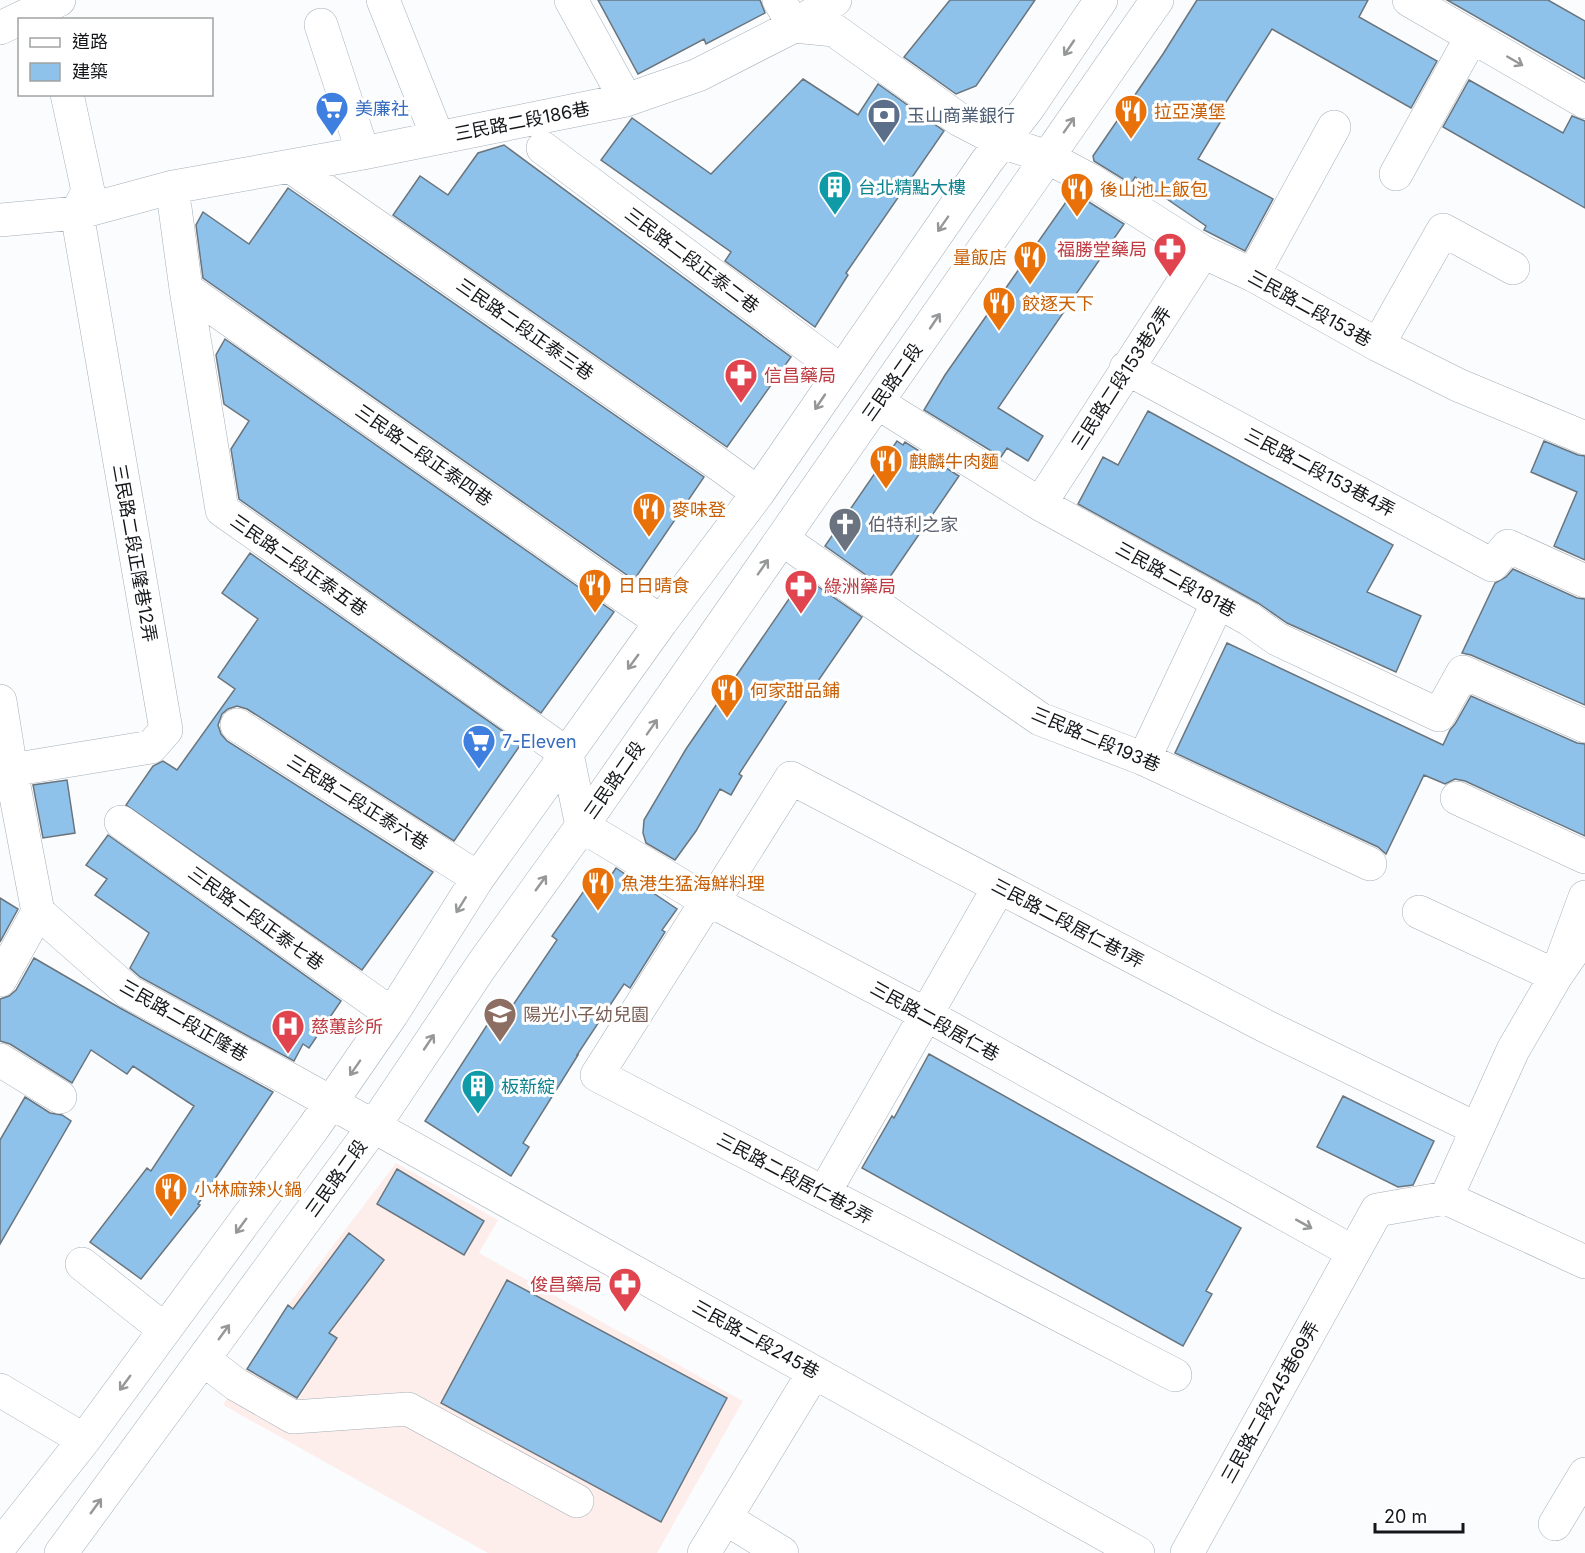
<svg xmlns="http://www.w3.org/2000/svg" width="1585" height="1553" font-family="Inter,'Noto Sans TC',sans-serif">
	<rect width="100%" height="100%" fill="#fafcfe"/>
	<!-- industrial -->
	<path fill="#feeeeb" d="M396 1163 498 1220 479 1253 743 1401 657 1553H488L223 1405 247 1369 298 1400 337 1338 288 1305Z"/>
	<!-- building -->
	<path fill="#8ec2ea" stroke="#6a747c" stroke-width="1.5" d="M598 0H760L765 13 706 44 704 39 638 74Z
		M950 0H1035L976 86 956 94 904 57Z
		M1197 0H1368L1359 17 1437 61 1411 108 1272 29 1219 113 1224 116 1198 159 1273 199 1245 251 1204 230 1206 226 1135 177 1131 184 1094 161 1093 156 1163 54Z
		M1447 0H1548L1585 21V79Z
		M803 79 858 115 878 84 944 131 846 273 848 275 815 327 725 261 731 252 601 160 632 118 711 174Z
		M1469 80 1563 133 1572 116 1585 121V208L1443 127Z
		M504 145 791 357 727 447 393 215 420 176 448 195 478 153Z
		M288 188 704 477 634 580 203 278 196 225 203 212 249 244Z
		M1073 192 1124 224 998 408 1043 436 1028 461 1007 448 1001 457 924 410 945 375Z
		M225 339 614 612 541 713 239 499 231 449 249 421 224 404 216 355Z
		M1148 411 1393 545 1367 592 1421 616 1396 672 1287 623 1258 603 1078 504 1103 457 1118 465Z
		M897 441 903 445 905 442 959 476 883 587 825 546Z
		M1544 441 1578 455 1585 456V560L1554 546 1577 492 1531 472Z
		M250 553 521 744 454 841 247 709 237 706 228 709 222 714 218 725 221 734 227 741 433 872 362 970 126 805 153 766 163 761 177 770 235 689 218 677 258 619 222 593Z
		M1513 569 1577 598 1585 599V705L1471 655 1462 653 1495 583 1506 577Z
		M804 577 862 617 805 700 793 691 739 774 742 776 731 795 720 789 696 831 675 860 646 843 643 833 644 820 686 749Z
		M1227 643 1443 745 1450 730 1455 724 1471 696 1577 743 1585 744V836L1465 781 1455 779 1445 784 1424 775 1386 854 1378 847 1175 753Z
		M67 780 75 833 43 838 33 785Z
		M108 835 341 1001 309 1048 303 1044 294 1061 140 977 130 968 149 933 95 895 107 879 86 865Z
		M616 868 677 909 662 930 665 932 630 988 624 984 577 1055H578L523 1143 529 1147 511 1176 425 1121 500 1005 509 1011 557 940 552 936 591 881 602 889Z
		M0 898 18 909 0 942Z
		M34 958 120 1008 273 1092 198 1204 200 1205 141 1279 90 1242 147 1168 151 1171 194 1106 133 1066 127 1074 91 1050 72 1083 10 1044 0 1041V999L9 996 16 990Z
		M929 1054 1241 1228 1206 1291 1212 1294 1183 1346 862 1168 892 1116 894 1118Z
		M1343 1096 1434 1141 1413 1185 1398 1187 1317 1147Z
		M25 1097 50 1113 62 1115 71 1121 0 1244V1140Z
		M397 1169 484 1221 464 1255 377 1204Z
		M349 1233 384 1260 329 1333 337 1338 297 1398 247 1369 288 1305 293 1309Z
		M507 1280 727 1398 661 1522 441 1403Z"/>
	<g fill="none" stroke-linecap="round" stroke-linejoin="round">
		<!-- minor casing -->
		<g stroke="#a5afb8" stroke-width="34">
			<path id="minor" d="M383 0 438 138
				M571 0 626 100
				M779 0 794 26 835 0
				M1409 0 1585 102
				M321 25 363 153
				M0 28 59 0
				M543 148 841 371
				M290 166 717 463 758 493
				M1396 174 1472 36
				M175 208 186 289 222 510 567 754
				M0 220 77 213 173 187 363 153 626 100 698 75 794 26 834 30 960 120 1002 142 1047 157 1090 180 1203 252 1253 275 1378 345 1458 385 1585 438
				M1253 275 1334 127
				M186 289 661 622
				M1378 345 1443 230 1513 268
				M1126 368 1492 565 1508 546 1585 581
				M878 403 1040 504 1249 619 1277 639 1439 715 1463 672 1585 726
				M1040 504 1203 252
				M782 539 1040 719 1144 759 1370 864
				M0 701 11 770 38 912 129 992 296 1083 1138 1553
				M237 725 478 878
				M567 754 582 826 707 901 713 902 927 1015 1353 1252
				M1144 759 1218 602
				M11 770 151 747 166 730 77 213 88 191 67 94
				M1457 798 1585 857
				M121 822 392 1014
				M707 901 597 1075 1175 1375
				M713 902 791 778 1265 1026 1477 1129
				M1419 912 1556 976 1585 897
				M0 980 38 912
				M0 1060 60 1097
				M824 1193 999 887
				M1446 1198 1585 1262
				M82 1264 165 1330
				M204 1360 237 1385 293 1417 408 1409 577 1501
				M0 1390 84 1440
				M725 1518 782 1553
				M1555 1524 1585 1474
				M0 1546 84 1440 314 1127 392 1014 478 878 661 622 758 493 987 161 1028 108 1101 0
				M61 1553 374 1126 482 965 582 826 1157 0
				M704 1553 814 1372
				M1187 1553 1377 1210 1446 1198 1513 1050 1556 976 1585 934"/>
		</g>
		<!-- minor -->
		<use href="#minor" stroke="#fff" stroke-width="33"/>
	</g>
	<!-- one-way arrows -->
	<defs><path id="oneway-shaft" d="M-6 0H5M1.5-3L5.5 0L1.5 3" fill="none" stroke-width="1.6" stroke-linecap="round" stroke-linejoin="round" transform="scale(1.5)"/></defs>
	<g stroke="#959798">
		<use href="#oneway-shaft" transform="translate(1069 48) rotate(124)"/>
		<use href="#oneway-shaft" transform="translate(1515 61) rotate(30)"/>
		<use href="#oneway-shaft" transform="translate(1069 125) rotate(-55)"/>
		<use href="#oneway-shaft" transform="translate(943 224) rotate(125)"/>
		<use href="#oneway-shaft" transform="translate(935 321) rotate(-56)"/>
		<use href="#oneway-shaft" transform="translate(820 402) rotate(124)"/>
		<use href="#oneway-shaft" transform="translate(763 567) rotate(-55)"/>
		<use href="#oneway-shaft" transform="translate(633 662) rotate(126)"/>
		<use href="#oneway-shaft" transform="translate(652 727) rotate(-55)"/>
		<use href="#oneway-shaft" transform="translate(541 883) rotate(-54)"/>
		<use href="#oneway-shaft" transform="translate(461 905) rotate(122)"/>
		<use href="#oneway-shaft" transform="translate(429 1042) rotate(-56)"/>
		<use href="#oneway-shaft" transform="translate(355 1068) rotate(125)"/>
		<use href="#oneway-shaft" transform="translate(1304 1224) rotate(29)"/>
		<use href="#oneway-shaft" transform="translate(241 1226) rotate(126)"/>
		<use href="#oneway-shaft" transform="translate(224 1332) rotate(-54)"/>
		<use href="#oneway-shaft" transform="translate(125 1383) rotate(126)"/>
		<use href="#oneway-shaft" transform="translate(96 1506) rotate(-54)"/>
	</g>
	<!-- icons -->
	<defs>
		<g id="supermarket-pin" transform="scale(1.725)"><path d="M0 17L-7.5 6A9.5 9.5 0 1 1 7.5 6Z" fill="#3f7fe0" stroke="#fff"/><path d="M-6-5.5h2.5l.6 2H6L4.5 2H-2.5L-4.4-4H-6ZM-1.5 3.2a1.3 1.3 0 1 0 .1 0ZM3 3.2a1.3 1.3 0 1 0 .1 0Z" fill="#fff"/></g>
		<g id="restaurant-pin" transform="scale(1.725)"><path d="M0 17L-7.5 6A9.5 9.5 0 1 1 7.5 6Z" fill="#e8710a" stroke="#fff"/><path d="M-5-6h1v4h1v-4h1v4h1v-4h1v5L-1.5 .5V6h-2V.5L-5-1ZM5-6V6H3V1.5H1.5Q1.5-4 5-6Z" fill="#fff"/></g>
		<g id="bank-pin" transform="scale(1.725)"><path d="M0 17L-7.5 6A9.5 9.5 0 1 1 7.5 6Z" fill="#5c6f8a" stroke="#fff"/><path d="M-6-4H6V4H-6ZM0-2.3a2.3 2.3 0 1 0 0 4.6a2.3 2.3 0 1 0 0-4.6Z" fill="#fff"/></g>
		<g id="building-pin" transform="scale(1.725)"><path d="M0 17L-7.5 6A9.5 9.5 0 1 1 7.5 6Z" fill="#0f9aa8" stroke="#fff"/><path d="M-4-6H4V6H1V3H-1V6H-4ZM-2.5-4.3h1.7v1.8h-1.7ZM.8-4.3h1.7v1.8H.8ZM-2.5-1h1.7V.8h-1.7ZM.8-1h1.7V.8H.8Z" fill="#fff"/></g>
		<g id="pharmacy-pin" transform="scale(1.725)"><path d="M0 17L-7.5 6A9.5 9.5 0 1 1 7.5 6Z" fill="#e0444e" stroke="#fff"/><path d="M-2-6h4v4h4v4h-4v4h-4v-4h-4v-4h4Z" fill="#fff"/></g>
		<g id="church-pin" transform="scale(1.725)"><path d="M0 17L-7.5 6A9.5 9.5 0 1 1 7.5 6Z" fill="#6b7280" stroke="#fff"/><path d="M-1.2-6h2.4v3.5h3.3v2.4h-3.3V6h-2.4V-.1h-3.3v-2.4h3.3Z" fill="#fff"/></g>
		<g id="school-pin" transform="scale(1.725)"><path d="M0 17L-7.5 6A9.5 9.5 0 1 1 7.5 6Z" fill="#8d6e63" stroke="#fff"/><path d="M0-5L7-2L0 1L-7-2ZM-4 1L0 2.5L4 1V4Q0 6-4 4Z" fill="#fff"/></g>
		<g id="hospital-pin" transform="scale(1.725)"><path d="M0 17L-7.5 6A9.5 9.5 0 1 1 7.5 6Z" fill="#e0444e" stroke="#fff"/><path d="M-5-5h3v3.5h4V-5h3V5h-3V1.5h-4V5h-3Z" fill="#fff"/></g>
	</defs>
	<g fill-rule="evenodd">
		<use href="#supermarket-pin" x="332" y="108"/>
		<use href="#restaurant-pin" x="1131" y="111"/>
		<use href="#bank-pin" x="884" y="115"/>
		<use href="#building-pin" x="835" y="187"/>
		<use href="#restaurant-pin" x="1077" y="189"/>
		<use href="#pharmacy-pin" x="1170" y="249"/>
		<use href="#restaurant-pin" x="1030" y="257"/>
		<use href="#restaurant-pin" x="999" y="303"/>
		<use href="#pharmacy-pin" x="741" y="375"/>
		<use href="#restaurant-pin" x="886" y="461"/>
		<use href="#restaurant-pin" x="649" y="509"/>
		<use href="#church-pin" x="845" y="524"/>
		<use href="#restaurant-pin" x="595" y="585"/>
		<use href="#pharmacy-pin" x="801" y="586"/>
		<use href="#restaurant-pin" x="727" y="690"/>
		<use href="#supermarket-pin" x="479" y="741"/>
		<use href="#restaurant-pin" x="598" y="883"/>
		<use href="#school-pin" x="500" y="1014"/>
		<use href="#hospital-pin" x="288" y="1026"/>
		<use href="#building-pin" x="478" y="1086"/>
		<use href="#restaurant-pin" x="171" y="1189"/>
		<use href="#pharmacy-pin" x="625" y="1284"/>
	</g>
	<g text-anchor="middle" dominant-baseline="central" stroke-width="6" stroke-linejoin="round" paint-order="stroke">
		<!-- shop labels -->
		<g font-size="18" fill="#366cbe" stroke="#fff" text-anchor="start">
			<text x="355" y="108">美廉社</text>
			<text x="502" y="741">7-Eleven</text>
		</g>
		<!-- food labels -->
		<g font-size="18" fill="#c56008" stroke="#fff" text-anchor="start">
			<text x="1154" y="111">拉亞漢堡</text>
			<text x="1100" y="189">後山池上飯包</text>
			<text x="1007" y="257" text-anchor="end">量飯店</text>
			<text x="1022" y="303">餃逐天下</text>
			<text x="909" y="461">麒麟牛肉麵</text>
			<text x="672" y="509">麥味登</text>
			<text x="618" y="585">日日晴食</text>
			<text x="750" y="690">何家甜品鋪</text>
			<text x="621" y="883">魚港生猛海鮮料理</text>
			<text x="194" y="1189">小林麻辣火鍋</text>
		</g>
		<!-- service labels -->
		<g font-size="18" fill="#4e5e75" stroke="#fff" text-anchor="start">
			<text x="907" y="115">玉山商業銀行</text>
		</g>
		<!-- street labels -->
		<g font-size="18" fill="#14171a" stroke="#fff">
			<text transform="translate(522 121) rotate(-11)">三民路二段186巷</text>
			<text transform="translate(692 260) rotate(37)">三民路二段正泰二巷</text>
			<text transform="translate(1310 308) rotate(29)">三民路二段153巷</text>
			<text transform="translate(525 329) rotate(35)">三民路二段正泰三巷</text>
			<text transform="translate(1121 378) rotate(-57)">三民路二段153巷2弄</text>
			<text transform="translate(892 382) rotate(-55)">三民路二段</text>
			<text transform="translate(424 455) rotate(35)">三民路二段正泰四巷</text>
			<text transform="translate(1320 472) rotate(28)">三民路二段153巷4弄</text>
			<text transform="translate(135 553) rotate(80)">三民路二段正隆巷12弄</text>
			<text transform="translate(299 565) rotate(35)">三民路二段正泰五巷</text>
			<text transform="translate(1176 579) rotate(29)">三民路二段181巷</text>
			<text transform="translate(1096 739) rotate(23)">三民路二段193巷</text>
			<text transform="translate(614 780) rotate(-55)">三民路二段</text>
			<text transform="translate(358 802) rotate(32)">三民路二段正泰六巷</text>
			<text transform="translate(256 918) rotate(36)">三民路二段正泰七巷</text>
			<text transform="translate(1068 923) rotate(28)">三民路二段居仁巷1弄</text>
			<text transform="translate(184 1020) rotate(30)">三民路二段正隆巷</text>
			<text transform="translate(935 1021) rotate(29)">三民路二段居仁巷</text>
			<text transform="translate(336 1178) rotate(-54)">三民路二段</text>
			<text transform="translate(795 1178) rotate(28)">三民路二段居仁巷2弄</text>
			<text transform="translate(756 1339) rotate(29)">三民路二段245巷</text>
			<text transform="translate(1270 1402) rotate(-61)">三民路二段245巷69弄</text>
		</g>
		<!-- culture labels -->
		<g font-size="18" fill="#0d838f" stroke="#fff" text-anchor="start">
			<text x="858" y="187">台北精點大樓</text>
			<text x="501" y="1086">板新綻</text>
		</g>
		<!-- health labels -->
		<g font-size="18" fill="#be3a42" stroke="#fff" text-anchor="start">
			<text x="1147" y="249" text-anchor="end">福勝堂藥局</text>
			<text x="764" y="375">信昌藥局</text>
			<text x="824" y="586">綠洲藥局</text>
			<text x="311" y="1026">慈蕙診所</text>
			<text x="602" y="1284" text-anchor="end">俊昌藥局</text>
		</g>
		<!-- worship labels -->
		<g font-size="18" fill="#5b616d" stroke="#fff" text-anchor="start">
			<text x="868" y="524">伯特利之家</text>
		</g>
		<!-- education labels -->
		<g font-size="18" fill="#785e54" stroke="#fff" text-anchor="start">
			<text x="523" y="1014">陽光小子幼兒園</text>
		</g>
	</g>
	<!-- legend -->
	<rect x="18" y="18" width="195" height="78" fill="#ffffff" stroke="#a1a2a3" stroke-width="1.5"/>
	<rect x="30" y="38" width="30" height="9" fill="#ffffff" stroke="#a1a2a3" stroke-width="1.5"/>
	<text x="72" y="48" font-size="18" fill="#14171a">道路</text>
	<rect x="30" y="63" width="30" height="18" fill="#8ec2ea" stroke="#a1a2a3" stroke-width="1.5"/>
	<text x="72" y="78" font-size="18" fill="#14171a">建築</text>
	<!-- scale -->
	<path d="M1375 1523v9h88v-9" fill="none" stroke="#14171a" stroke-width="3"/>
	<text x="1384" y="1523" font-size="18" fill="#14171a" stroke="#ffffff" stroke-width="4.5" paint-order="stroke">20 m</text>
</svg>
